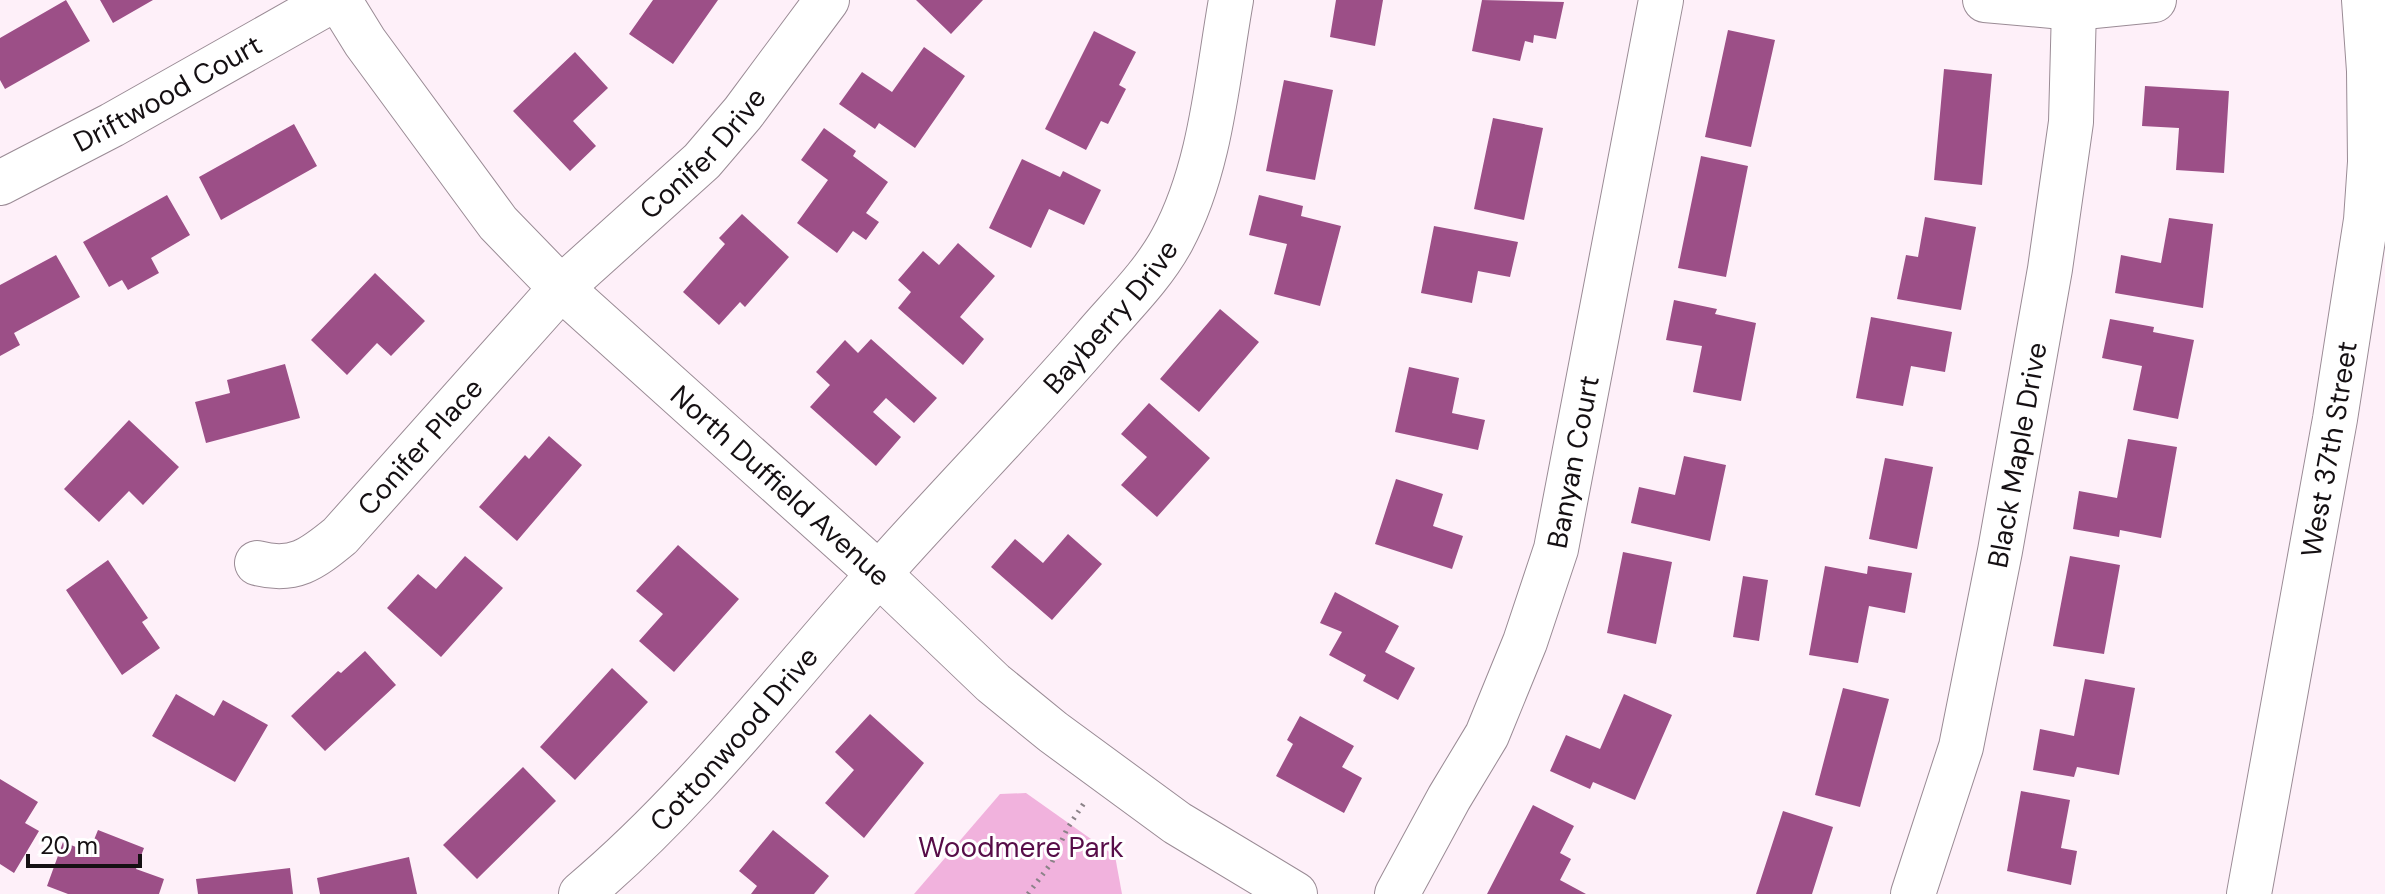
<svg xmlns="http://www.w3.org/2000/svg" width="2385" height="894" font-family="'DM Sans',sans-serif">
	<rect width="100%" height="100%" fill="#fef0f9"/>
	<!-- green -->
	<path fill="#f1b2dd" d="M1026 793 1115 856 1122 894H914L1000 794Z"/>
	<!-- building -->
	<path fill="#9c4f87" d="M66 0 90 41 5 89 0 80V38Z
		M100 0H153L113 23Z
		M653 0H718L673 64 629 34Z
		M916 0H983L951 34Z
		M1336 0H1383L1375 46 1330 37Z
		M1482 0 1564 2 1556 39 1534 35 1533 43 1525 41 1520 61 1472 51Z
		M1728 30 1775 40 1751 147 1705 137Z
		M1094 31 1136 52 1119 85 1126 89 1108 124 1101 121 1086 150 1045 129Z
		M924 47 965 76 915 148 879 123 875 129 839 104 862 72 892 92Z
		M575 52 608 88 573 121 596 146 570 171 513 111Z
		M1944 69 1992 74 1982 185 1934 180Z
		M1284 80 1333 90 1315 180 1266 171Z
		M2145 86 2229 91 2224 173 2176 170 2179 128 2142 126Z
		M1493 118 1543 128 1524 220 1474 209Z
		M294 124 317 166 221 220 199 177Z
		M824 128 856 151 853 156 888 182 866 213 879 222 866 240 853 231 837 253 797 223 828 180 801 160Z
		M1701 156 1748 166 1726 277 1678 268Z
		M1022 159 1060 177 1063 171 1101 190 1084 225 1049 209 1031 248 989 228Z
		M167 195 190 235 151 258 159 273 128 290 122 280 109 287 83 242Z
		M1259 195 1303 206 1301 216 1341 226 1320 306 1274 294 1287 244 1249 235Z
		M742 214 789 257 745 307 740 302 719 325 683 292 725 244 719 238Z
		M1925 217 1976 227 1961 310 1897 299 1906 255 1918 257Z
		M2169 218 2213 224 2203 308 2115 293 2121 255 2161 263Z
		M1434 226 1518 242 1510 277 1478 271 1472 303 1421 293Z
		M958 243 995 276 960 317 984 339 963 365 898 308 911 292 898 280 923 251 939 265Z
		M56 255 80 297 14 333 20 345 0 356V285Z
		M375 273 425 321 391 356 377 343 347 375 311 340Z
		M1674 300 1717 309 1715 314 1756 323 1741 401 1693 392 1702 346 1666 340Z
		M1220 309 1259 342 1199 412 1160 379Z
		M1871 317 1952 332 1945 372 1911 366 1903 406 1856 398Z
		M2110 319 2154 327 2153 332 2194 340 2178 419 2133 410 2142 366 2102 358Z
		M871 339 937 398 914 423 886 398 873 412 901 437 876 466 810 407 830 385 816 372 845 340 858 353Z
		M285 364 300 418 206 443 195 402 230 393 227 380Z
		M1409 367 1459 378 1452 413 1485 420 1478 450 1395 432Z
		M1149 403 1210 458 1157 517 1121 485 1147 457 1121 434Z
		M129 420 179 467 143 505 129 491 99 522 64 489Z
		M549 436 582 465 517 541 479 507 525 455 529 459Z
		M2128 439 2177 447 2161 538 2120 530 2119 537 2073 529 2079 491 2117 498Z
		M1684 456 1726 465 1710 541 1631 523 1639 487 1675 495Z
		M1885 458 1933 467 1917 549 1869 539Z
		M1396 479 1443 494 1433 526 1463 536 1452 569 1375 544Z
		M1068 534 1102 564 1052 620 991 567 1015 539 1043 563Z
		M678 545 739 599 674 672 639 641 663 614 636 591Z
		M1623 552 1672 562 1656 644 1607 633Z
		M465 556 503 588 441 657 387 608 418 574 436 589Z
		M2070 556 2120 565 2104 654 2053 646Z
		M108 560 148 618 142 622 160 648 122 675 66 590Z
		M1825 566 1867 574 1868 566 1912 573 1905 613 1869 606 1858 663 1809 655Z
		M1743 576 1768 580 1759 641 1733 637Z
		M1335 592 1399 626 1385 652 1415 668 1398 700 1363 681 1366 675 1329 655 1342 632 1320 623Z
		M365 651 396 685 325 751 291 716 338 671 341 673Z
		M612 668 648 702 575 780 540 747Z
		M2085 679 2135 688 2119 775 2077 767 2074 777 2033 770 2040 729 2074 736Z
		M1843 688 1889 699 1860 807 1815 795Z
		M176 694 214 716 223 700 268 725 235 782 152 736Z
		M1624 694 1672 715 1635 800 1593 782 1590 789 1550 771 1566 735 1600 749Z
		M870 714 924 763 864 838 825 803 854 770 835 752Z
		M1300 716 1354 746 1342 767 1362 778 1344 813 1276 776 1293 744 1287 740Z
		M523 767 556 801 477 879 443 845Z
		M0 779 38 802 25 823 39 831 14 873 0 864Z
		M2021 791 2070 800 2061 848 2077 851 2071 885 2007 871Z
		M1533 805 1574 826 1560 853 1571 859 1560 880 1586 894H1487Z
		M1783 811 1833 827 1812 894H1756Z
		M98 830 144 848 136 869 164 879 159 894H68L47 886 63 842 89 852Z
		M773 830 829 876 814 894H751L757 886 739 871Z
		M409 857 417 894H320L317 878Z
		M290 868 293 894H198L196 879Z"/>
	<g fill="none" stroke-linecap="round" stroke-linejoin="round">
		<!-- minor casing -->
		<g stroke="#9a8b95" stroke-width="46">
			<g id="minor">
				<path id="s1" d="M339 0 365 42 498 223 561 288 879 574 993 683 1053 732 1177 823 1295 894"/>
				<path d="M1985 0 2074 8 2154 0"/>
				<path id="s2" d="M0 183 112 125 333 0"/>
				<path id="s3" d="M257 563C294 573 312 559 340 536L561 288 702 161 743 113 827 0"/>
				<path id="s4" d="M581 894C693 800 780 684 877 576 948 496 1023 420 1093 339 1120 307 1152 277 1172 240 1211 168 1217 79 1231 0"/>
				<path id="s5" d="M1397 894 1449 798 1487 735 1525 642 1556 549 1661 0"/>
				<path id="s6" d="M1913 894 1961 747 2000 551 2050 269 2071 122 2074 8"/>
				<path id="s7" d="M2249 894 2335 419 2366 220 2370 162 2369 71 2364 0"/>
			</g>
		</g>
		<!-- path -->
		<path stroke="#8b8288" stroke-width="5" stroke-dasharray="2 6" stroke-linecap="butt" d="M1028 894 1052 862 1067 829 1084 803"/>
		<!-- minor -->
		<use href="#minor" stroke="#fff" stroke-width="44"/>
	</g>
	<g text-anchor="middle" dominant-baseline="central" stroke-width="6" stroke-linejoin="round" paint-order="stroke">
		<!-- street labels -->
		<g font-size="28" fill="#151013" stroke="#fff">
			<text stroke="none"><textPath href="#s2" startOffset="190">Driftwood Court</textPath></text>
			<text stroke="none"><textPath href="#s3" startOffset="620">Conifer Drive</textPath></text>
			<text stroke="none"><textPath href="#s4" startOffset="784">Bayberry Drive</textPath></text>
			<text stroke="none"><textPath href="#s3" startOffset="212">Conifer Place</textPath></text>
			<text stroke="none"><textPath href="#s7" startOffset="452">West 37th Street</textPath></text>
			<text stroke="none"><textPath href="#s6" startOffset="452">Black Maple Drive</textPath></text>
			<text stroke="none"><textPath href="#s5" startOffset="470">Banyan Court</textPath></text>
			<text stroke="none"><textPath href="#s1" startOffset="660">North Duffield Avenue</textPath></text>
			<text stroke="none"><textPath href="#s4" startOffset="218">Cottonwood Drive</textPath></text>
		</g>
		<!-- park labels -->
		<g font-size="28" fill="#570d48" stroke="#fff">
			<text x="1021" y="847">Woodmere Park</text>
		</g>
	</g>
	<!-- scale -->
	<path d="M28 854v12h112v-12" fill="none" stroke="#151013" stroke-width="4"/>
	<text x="40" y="854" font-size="24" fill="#151013" stroke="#ffffff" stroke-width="6" paint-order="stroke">20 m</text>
</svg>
